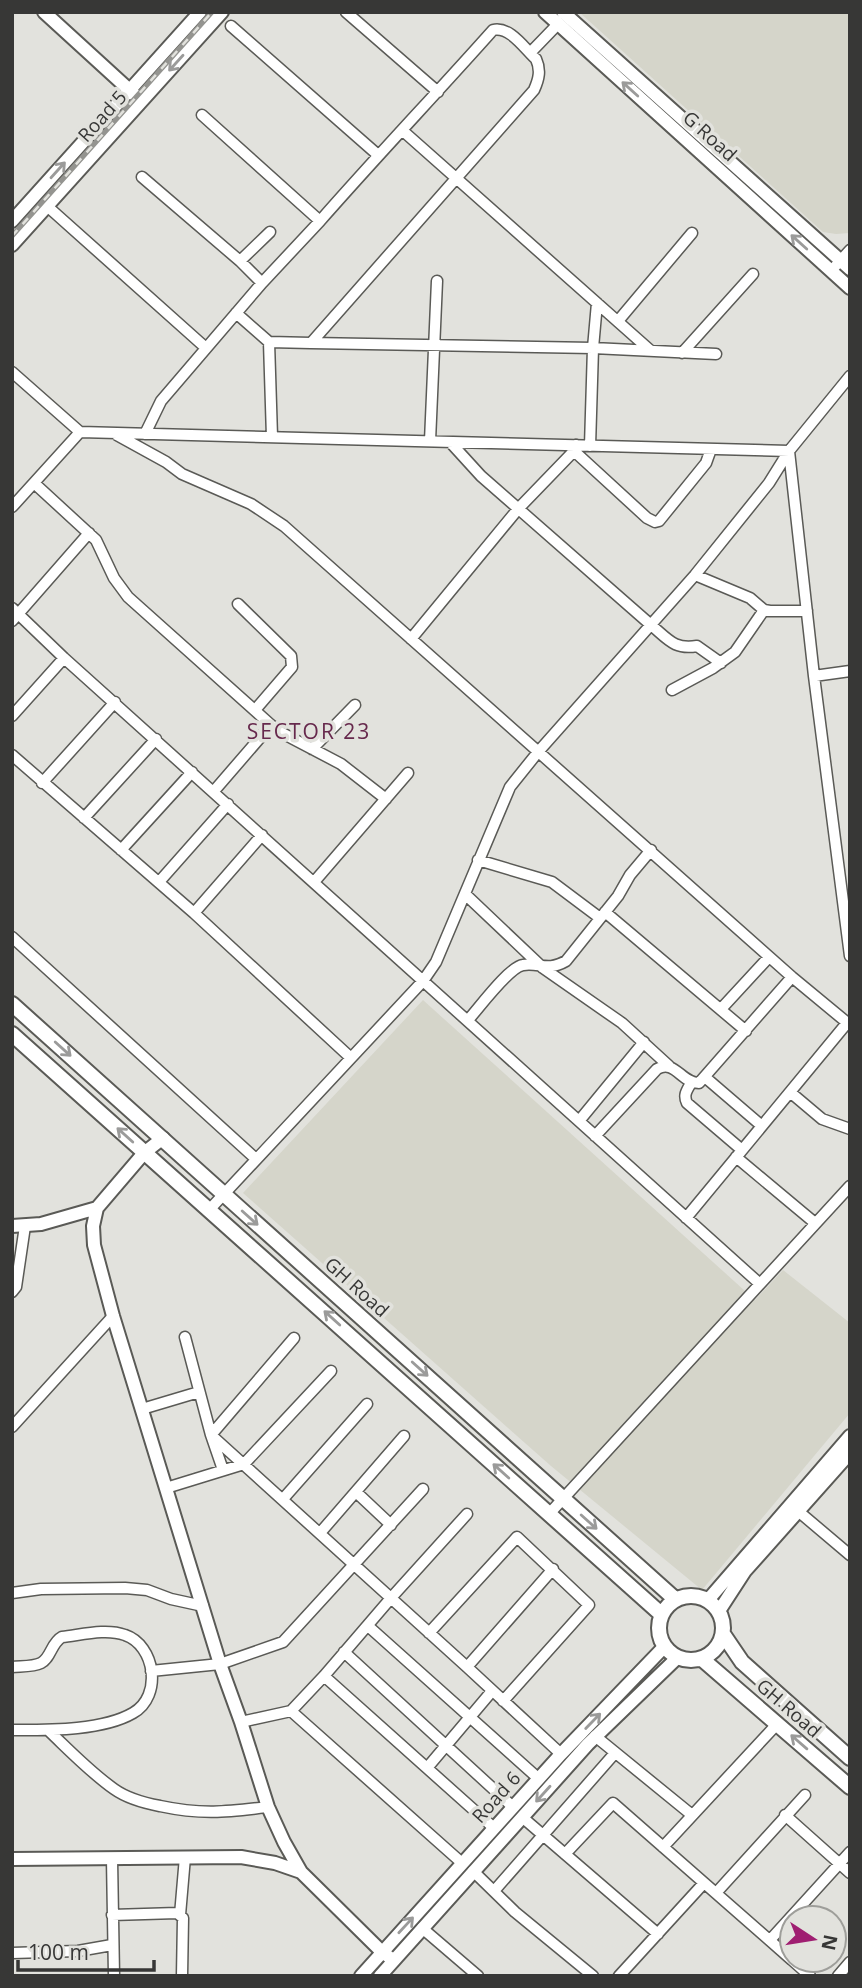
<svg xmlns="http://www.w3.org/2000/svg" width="862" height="1988" font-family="'Open Sans',sans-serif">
	<rect width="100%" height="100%" fill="#e2e2dd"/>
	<!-- built -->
	<path fill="#d5d5ca" d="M579 12H850V233L836 234 823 232Z
		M423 1000 755 1300 783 1270 850 1323V1413L702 1590 551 1466 243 1193Z"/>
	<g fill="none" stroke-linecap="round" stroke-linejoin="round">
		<!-- minor casing -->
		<g stroke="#5a5a56" stroke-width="13">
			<path id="minor" d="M346 12 438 92
				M231 26 378 155
				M530 53 558 24
				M202 115 320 221C377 156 436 94 493 30 510 26 524 48 536 59 541 70 539 79 534 90L311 343 269 342 236 313
				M403 131 651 351
				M142 177 240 261 262 283 320 221
				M47 206 206 348
				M240 261 270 232
				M831 271 850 250
				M618 321 692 233
				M269 342 272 437
				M311 343 593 348 716 354
				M682 353 753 274
				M12 372 80 432 789 451 814 676 850 956
				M145 434 161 401 262 283
				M117 435 166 462 182 474 251 504 284 526 792 977 850 1025
				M430 441 437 281
				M450 442 481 476 651 625C668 639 674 650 697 646L721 663
				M590 446 593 348 597 303
				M574 451 647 518 655 522 659 521 706 463 711 449
				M34 483 96 540 114 578 128 597 271 725 282 733 341 764 386 799
				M12 507 80 432
				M695 575 750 598 764 610 770 611H807
				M238 604 291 656 292 667 255 710
				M12 608 64 658 760 1284
				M12 621 89 533
				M411 639 518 509 574 451 576 445
				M814 676 850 671
				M672 690 713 668 735 652 764 610
				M12 716 64 658
				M312 749 355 705
				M12 755 194 913 262 835
				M42 783 115 702
				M214 791 271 725
				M84 818 156 739
				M121 850 192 772
				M478 860 552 882 600 918
				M159 882 228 804
				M314 882 408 773
				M465 894 543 968 622 1023 669 1066
				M605 912 746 1031
				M194 913 351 1058
				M12 937 256 1159
				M721 1009 769 957
				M468 1020C479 1008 509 967 523 965 539 962 547 972 566 961L618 896 630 875 651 850
				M706 1078 762 1126
				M691 1083C687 1090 683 1095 687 1103L742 1150
				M790 1092 822 1119 850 1129
				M579 1121 644 1042
				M595 1136 657 1069C675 1059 681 1083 699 1083L792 977
				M736 1157 815 1223
				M210 1209 423 981 436 962 510 787 538 752 695 575 769 483 789 451 850 376
				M686 1218 847 1023
				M12 1292 16 1287 25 1226
				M185 1337 211 1435 467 1667 561 1754
				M142 1409 199 1392
				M12 1427 113 1316
				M223 1470 211 1435 294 1338
				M166 1488 244 1464 331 1371
				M356 1492 391 1525
				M283 1499 367 1404
				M798 1511 850 1555
				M549 1514 850 1186
				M320 1533 404 1436
				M12 1593 41 1589 125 1588 147 1590 171 1599 203 1606
				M368 1626 539 1779
				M429 1633 517 1537 589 1605 503 1701
				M344 1652 513 1807
				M12 1667C20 1666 33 1667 41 1663 51 1658 51 1643 62 1637 81 1635 106 1628 125 1635 155 1645 163 1696 133 1713 102 1731 47 1730 12 1730
				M467 1667 553 1569
				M151 1671 220 1664 283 1642 423 1489
				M324 1676 494 1828
				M291 1711 462 1863
				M241 1722 291 1711 324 1676 391 1598 467 1514
				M49 1731C70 1751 90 1772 114 1789 128 1799 144 1803 160 1806 202 1815 226 1812 268 1807
				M595 1736 692 1815
				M427 1768 492 1691
				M785 1815 850 1873
				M522 1817 658 1934
				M663 1847 778 1723
				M565 1854 613 1803 792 1960
				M112 1859 114 1976
				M473 1871 515 1912 593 1976
				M494 1891 615 1753
				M716 1893 805 1795
				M112 1915 177 1913 183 1918 182 1976
				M180 1915 185 1857
				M422 1928 478 1976
				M770 1940 850 1852
				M12 1953 78 1951 112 1945
				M792 1960 810 1976
				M619 1976 704 1883
				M838 1976 850 1962"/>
		</g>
		<!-- tertiary casing -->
		<g stroke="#5a5a56" stroke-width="16">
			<path id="tertiary" d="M44 12 136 96
				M545 12 850 288
				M563 12 850 269
				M12 221 200 12
				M12 245 222 12
				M163 1138 144 1153 97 1208 93 1226 94 1245 113 1316 220 1664 241 1722 268 1807 284 1842 301 1872 381 1951 393 1960
				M12 1226 41 1224 97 1208
				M708 1600 850 1436
				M719 1611 745 1571 850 1453
				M12 1859 241 1857 275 1863 301 1872
				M361 1976 561 1754 664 1647
				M380 1976 588 1744 677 1658"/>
		</g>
		<!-- secondary casing -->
		<g stroke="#5a5a56" stroke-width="18">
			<path id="secondary" d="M12 1004 675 1599
				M12 1034 661 1614
				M659 1628a32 32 0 1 1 64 0a32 32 0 1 1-64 0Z
				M723 1634 742 1662 850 1758
				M702 1659 850 1787"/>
		</g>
		<!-- minor -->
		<use href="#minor" stroke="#fff" stroke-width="10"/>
		<!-- tertiary -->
		<use href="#tertiary" stroke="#fff" stroke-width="12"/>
		<!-- secondary -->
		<use href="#secondary" stroke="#fff" stroke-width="14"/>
		<!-- rail casing -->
		<g stroke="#949490" stroke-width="5">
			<path id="rail" d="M12 236 212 12"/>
		</g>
		<!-- rail -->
		<use href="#rail" stroke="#e2e2dd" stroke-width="2.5" stroke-dasharray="8" stroke-linecap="butt"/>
	</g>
	<!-- one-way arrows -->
	<defs><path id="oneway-shaft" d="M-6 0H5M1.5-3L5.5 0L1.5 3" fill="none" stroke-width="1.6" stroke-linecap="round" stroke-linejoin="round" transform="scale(1.75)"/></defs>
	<g stroke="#9b9b9a">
		<use href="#oneway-shaft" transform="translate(176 63) rotate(132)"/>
		<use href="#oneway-shaft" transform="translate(630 89) rotate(-138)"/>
		<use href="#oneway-shaft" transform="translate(58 170) rotate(-48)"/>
		<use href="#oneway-shaft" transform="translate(799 242) rotate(-138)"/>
		<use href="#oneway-shaft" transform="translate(63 1049) rotate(42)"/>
		<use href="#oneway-shaft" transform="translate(125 1135) rotate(-138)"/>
		<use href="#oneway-shaft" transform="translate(250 1218) rotate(42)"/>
		<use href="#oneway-shaft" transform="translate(332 1318) rotate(-138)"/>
		<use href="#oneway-shaft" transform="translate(420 1369) rotate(42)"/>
		<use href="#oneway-shaft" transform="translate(501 1471) rotate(-138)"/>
		<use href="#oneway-shaft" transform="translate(589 1522) rotate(42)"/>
		<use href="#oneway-shaft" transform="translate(593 1721) rotate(-46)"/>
		<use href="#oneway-shaft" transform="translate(799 1742) rotate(-139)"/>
		<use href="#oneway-shaft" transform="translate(543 1794) rotate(132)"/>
		<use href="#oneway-shaft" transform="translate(406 1925) rotate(-47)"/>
	</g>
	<g text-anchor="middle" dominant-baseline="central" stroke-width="7" stroke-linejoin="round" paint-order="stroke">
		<!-- street labels -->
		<g font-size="19" fill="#373736" stroke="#e2e2dd">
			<text transform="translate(102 116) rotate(-48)">Road 5</text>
			<text transform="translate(710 136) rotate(42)">G Road</text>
			<text transform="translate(357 1287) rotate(42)">GH Road</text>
			<text transform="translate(789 1708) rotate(41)">GH Road</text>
			<text transform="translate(496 1797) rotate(-48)">Road 6</text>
		</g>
		<!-- neighbourhood labels -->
		<g font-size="21" letter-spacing="2" fill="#66284c" stroke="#e2e2dd">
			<text x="309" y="731">SECTOR 23</text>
		</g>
	</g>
	<!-- border -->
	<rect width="862" height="1988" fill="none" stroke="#373736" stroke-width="28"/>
	<!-- north arrow -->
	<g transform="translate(813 1939) rotate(102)"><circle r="33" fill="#e2e2dd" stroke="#9e9e9a" stroke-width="2"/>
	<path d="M0-5L12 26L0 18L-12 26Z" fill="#9f1e71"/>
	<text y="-10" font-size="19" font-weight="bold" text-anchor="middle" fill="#373736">N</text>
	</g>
	<!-- scale -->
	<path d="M18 1960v10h136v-10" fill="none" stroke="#373736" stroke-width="3.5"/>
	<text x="28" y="1960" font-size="21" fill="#373736" stroke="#e2e2dd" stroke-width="5" paint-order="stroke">100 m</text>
</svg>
